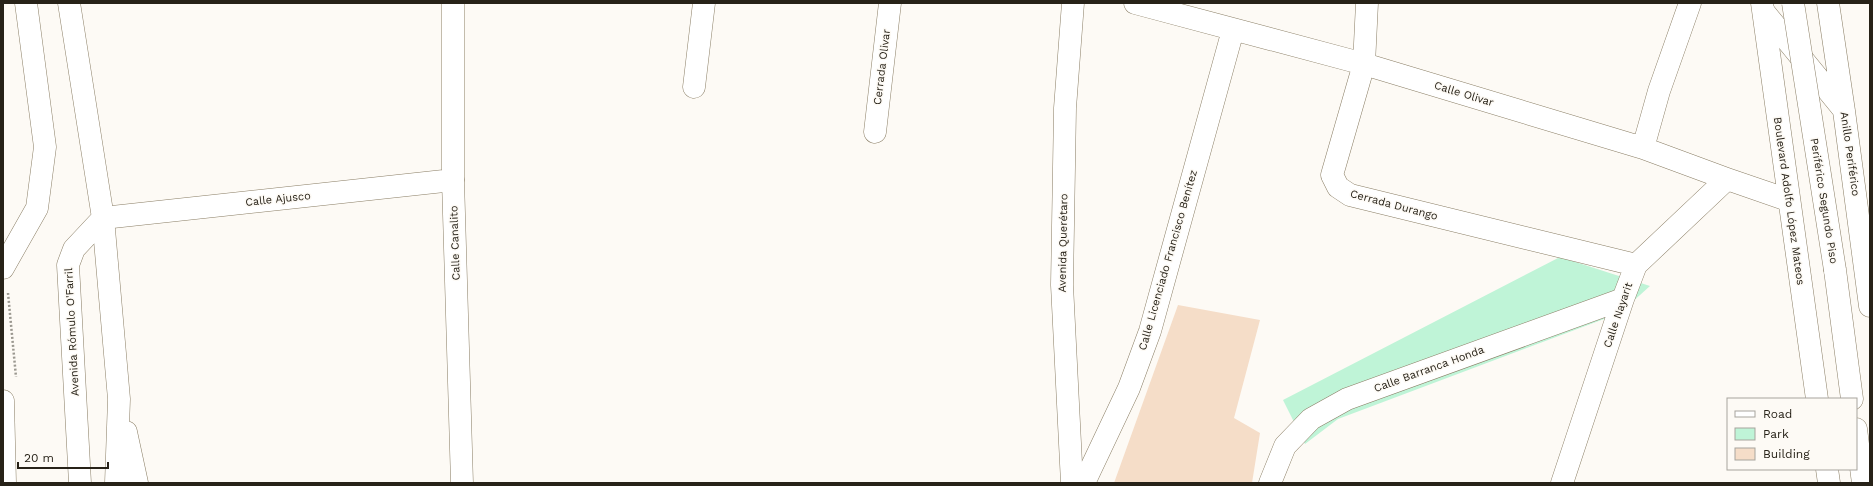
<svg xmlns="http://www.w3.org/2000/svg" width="1873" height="486" font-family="'Work Sans',sans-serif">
	<rect width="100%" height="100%" fill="#fdfaf5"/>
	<!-- green -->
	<path fill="#bff4d7" d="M1560 257 1650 286 1620 313 1338 419 1305 444 1283 400Z"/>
	<!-- building -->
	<path fill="#f5ddc8" d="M1178 305 1260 320 1234 418 1260 433 1252 483H1114Z"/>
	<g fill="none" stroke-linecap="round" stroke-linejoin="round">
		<!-- minor casing -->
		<g stroke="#8a7e65" stroke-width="23">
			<path id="minor" d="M1135 3 1364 64 1643 148 1727 179 1788 200
				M1367 3 1364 64 1332 175 1338 187 1350 195 1636 265
				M694 87 704 3
				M875 132 890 3
				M1643 148 1659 91 1690 3
				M453 180 462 483
				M103 218 119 399 116 483
				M3 268 37 208 45 147 26 3
				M3 401 5 483
				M126 432 137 483
				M1084 483 1129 388 1150 331 1233 30
				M1270 483 1285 446 1311 419 1347 399 1623 299
				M1562 483 1623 299 1636 265 1727 179"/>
		</g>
		<!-- tertiary casing -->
		<g stroke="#8a7e65" stroke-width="23">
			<path id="tertiary" d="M69 3 103 218
				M103 218 453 180V3
				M80 483 68 265 74 249 103 218"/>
		</g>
		<!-- secondary casing -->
		<g stroke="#8a7e65" stroke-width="23">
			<path id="secondary" d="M1762 3 1817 399
				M1827 469 1829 483
				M1072 483 1062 285 1065 108 1073 3"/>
		</g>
		<!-- motorway casing -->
		<g stroke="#8a7e65" stroke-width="23">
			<path id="motorway" d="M1828 3 1844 111 1870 306
				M1764 12 1844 110
				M1835 270 1852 399
				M1856 429 1863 483"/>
		</g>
		<!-- path -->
		<path stroke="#9b9890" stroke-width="2.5" stroke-dasharray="2 2" stroke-linecap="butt" d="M8 293 16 377"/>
		<!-- minor -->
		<use href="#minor" stroke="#fff" stroke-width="22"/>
		<!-- tertiary -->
		<use href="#tertiary" stroke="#fff" stroke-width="22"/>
		<!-- secondary -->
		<use href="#secondary" stroke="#fff" stroke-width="22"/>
		<!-- motorway -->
		<use href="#motorway" stroke="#fff" stroke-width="22"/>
		<!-- motorway-bridge casing -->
		<g stroke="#8a7e65" stroke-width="23" stroke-linecap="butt">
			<path id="motorway-bridge" d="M1793 3 1835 270"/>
		</g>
		<!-- motorway-bridge -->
		<use href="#motorway-bridge" stroke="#fff" stroke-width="22"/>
	</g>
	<g text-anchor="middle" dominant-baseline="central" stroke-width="3" stroke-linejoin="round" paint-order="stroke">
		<!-- street labels -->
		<g font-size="11" fill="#272218" stroke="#fdfaf5">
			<text transform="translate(882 67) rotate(-83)">Cerrada Olivar</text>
			<text transform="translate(1464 94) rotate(17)">Calle Olivar</text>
			<text transform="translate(1850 154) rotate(82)">Anillo Periférico</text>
			<text transform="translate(278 199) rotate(-6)">Calle Ajusco</text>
			<text transform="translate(1789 201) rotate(82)">Boulevard Adolfo López Mateos</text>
			<text transform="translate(1824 201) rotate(81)">Periférico Segundo Piso</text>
			<text transform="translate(1394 205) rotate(15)">Cerrada Durango</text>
			<text transform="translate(455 243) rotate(-92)">Calle Canalito</text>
			<text transform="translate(1063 243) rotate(-89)">Avenida Querétaro</text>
			<text transform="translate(1168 260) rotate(-74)">Calle Licenciado Francisco Benítez</text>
			<text transform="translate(1618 315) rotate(-71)">Calle Nayarit</text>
			<text transform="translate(72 332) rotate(-93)">Avenida Rómulo O'Farril</text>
			<text transform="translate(1429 369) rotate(-20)">Calle Barranca Honda</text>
		</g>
	</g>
	<!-- border -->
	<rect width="1873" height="486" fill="none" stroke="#272218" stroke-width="8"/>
	<!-- legend -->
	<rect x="1727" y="398" width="130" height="72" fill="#fdfaf5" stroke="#a7a49d"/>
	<rect x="1735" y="411" width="20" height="6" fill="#ffffff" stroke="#a7a49d"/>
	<text x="1763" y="418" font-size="12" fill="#272218">Road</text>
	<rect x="1735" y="428" width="20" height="12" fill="#bff4d7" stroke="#a7a49d"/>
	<text x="1763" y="438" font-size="12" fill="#272218">Park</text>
	<rect x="1735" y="448" width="20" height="12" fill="#f5ddc8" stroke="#a7a49d"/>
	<text x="1763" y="458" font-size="12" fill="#272218">Building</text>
	<!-- scale -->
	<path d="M18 462v6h90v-6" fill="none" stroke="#272218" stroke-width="2"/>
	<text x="24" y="462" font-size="12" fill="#272218" stroke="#fdfaf5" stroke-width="3" paint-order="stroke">20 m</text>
</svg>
